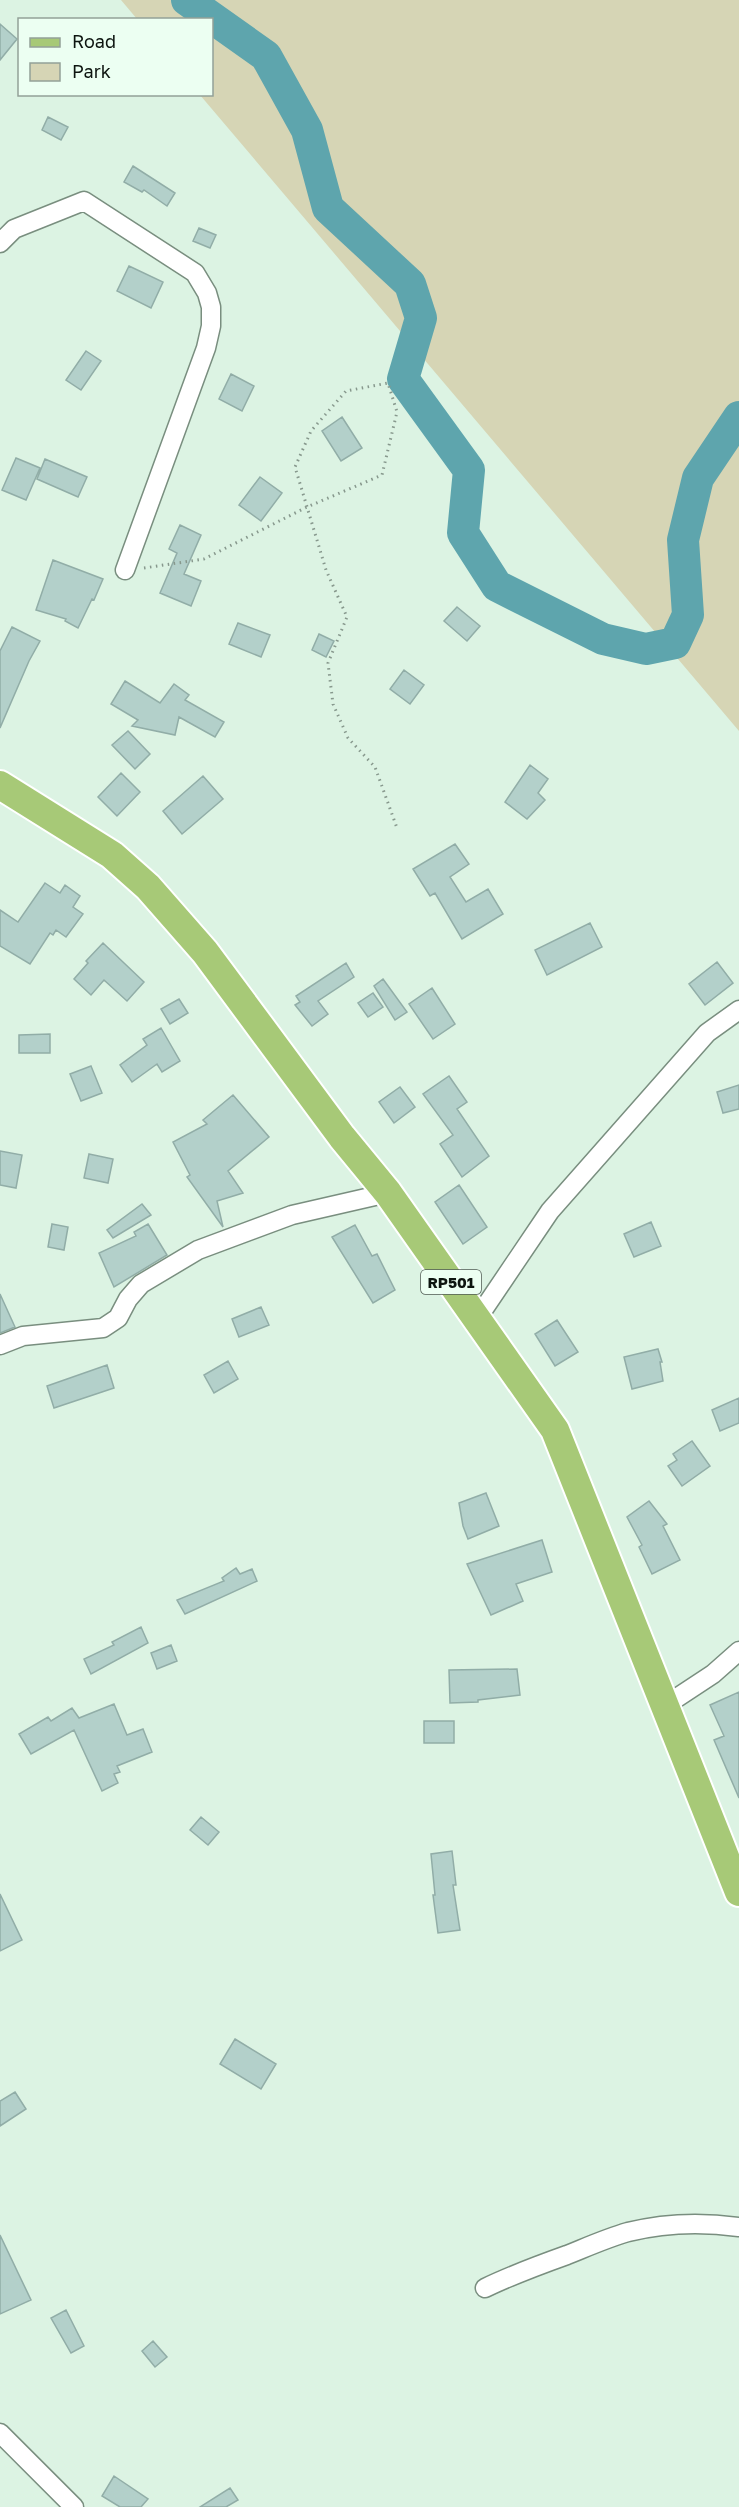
<svg xmlns="http://www.w3.org/2000/svg" width="739" height="2507" font-family="'Golos Text',sans-serif">
	<rect width="100%" height="100%" fill="#dcf3e3"/>
	<!-- green -->
	<path fill="#d6d5b5" d="M121 0H739V731L200 95 212 94V20L137 19Z"/>
	<g fill="none" stroke-linecap="round" stroke-linejoin="round">
		<!-- river -->
		<path stroke="#5ea5ad" stroke-width="32" d="M187 0 266 56 307 130 328 208 410 284 421 318 403 379 469 470 463 533 497 586 603 639 646 649 675 643 688 615 683 540 698 478 739 417"/>
	</g>
	<!-- building -->
	<path fill="#b3d0ca" stroke="#91ada7" stroke-width="1.5" d="M0 24 17 39 0 60Z
		M48 117 68 127 61 140 42 130Z
		M133 166 175 193 167 206 144 190 142 192 124 182Z
		M199 228 216 235 210 248 193 241Z
		M129 266 163 282 151 308 117 291Z
		M86 351 101 361 81 390 66 380Z
		M231 374 254 386 242 411 219 399Z
		M342 417 362 448 341 461 322 431Z
		M16 458 40 468 26 500 2 490Z
		M45 459 87 477 78 497 37 479Z
		M260 477 282 493 261 521 239 505Z
		M180 525 201 535 184 574 201 581 191 606 160 593 177 553 169 549Z
		M53 560 103 579 94 600 92 599 78 628 65 621 66 619 36 610Z
		M457 607 480 626 467 641 444 621Z
		M238 623 270 635 261 657 229 644Z
		M12 627 40 641 29 661 0 728V651Z
		M319 634 334 641 326 657 312 650Z
		M404 670 424 685 410 704 390 689Z
		M125 681 160 703 174 684 189 695 185 700 224 722 215 737 179 717 175 735 132 726 138 720 111 704Z
		M128 731 150 754 135 769 112 745Z
		M530 765 548 779 538 793 545 800 527 819 505 802Z
		M121 773 140 792 117 816 98 797Z
		M203 776 223 799 182 834 163 811Z
		M455 844 469 864 450 877 466 902 488 889 503 914 462 939 435 893 430 896 413 869Z
		M45 883 60 893 65 885 80 896 73 907 83 914 66 937 56 930 53 935 50 933 30 964 0 946V910L18 922Z
		M590 923 602 947 547 975 535 950Z
		M103 943 144 982 127 1001 104 980 91 995 74 979 88 963 86 961Z
		M717 962 733 983 705 1005 689 984Z
		M346 963 354 977 318 1001 328 1014 312 1026 295 1005 300 1002 296 996Z
		M383 979 407 1012 395 1020 374 986Z
		M432 988 455 1024 433 1039 409 1004Z
		M373 993 383 1007 368 1017 358 1003Z
		M179 999 188 1013 170 1024 161 1009Z
		M161 1028 180 1061 162 1072 157 1064 132 1082 120 1065 147 1045 143 1039Z
		M50 1034V1053H19V1035Z
		M91 1066 102 1093 81 1101 70 1074Z
		M449 1076 467 1102 457 1109 489 1156 462 1177 440 1144 453 1135 423 1094Z
		M739 1085V1109L723 1113 717 1092Z
		M400 1087 415 1107 394 1123 379 1102Z
		M233 1095 269 1137 228 1171 243 1193 217 1201 223 1227 187 1177 190 1175 173 1142 207 1124 203 1120Z
		M0 1151 22 1155 16 1188 0 1185Z
		M89 1154 113 1159 108 1183 84 1178Z
		M459 1185 487 1227 463 1244 435 1202Z
		M142 1204 151 1215 113 1238 107 1230Z
		M651 1222 661 1246 634 1257 624 1234Z
		M52 1224 68 1227 64 1250 48 1247Z
		M148 1224 167 1255 114 1287 99 1253 136 1236 134 1232Z
		M355 1225 372 1256 377 1254 395 1290 373 1303 332 1237Z
		M0 1294 15 1327 0 1333Z
		M261 1307 269 1325 239 1337 232 1319Z
		M557 1320 578 1352 555 1366 535 1334Z
		M658 1349 662 1362H660L663 1381 632 1389 624 1357Z
		M228 1361 238 1379 214 1393 204 1375Z
		M107 1365 114 1388 54 1408 47 1386Z
		M739 1398V1423L720 1431 712 1410Z
		M692 1441 710 1466 682 1486 668 1466 677 1460 673 1454Z
		M486 1493 499 1526 468 1539 463 1526 459 1503Z
		M649 1501 667 1524 663 1526 680 1560 652 1574 639 1547 642 1545 627 1517Z
		M542 1540 552 1572 516 1584 523 1601 491 1615 467 1564Z
		M236 1568 240 1574 252 1569 257 1581 185 1614 177 1600 224 1581 222 1578Z
		M141 1627 148 1643 91 1674 84 1659 114 1645 112 1642Z
		M171 1645 177 1661 157 1669 151 1653Z
		M517 1669 520 1695 478 1700V1702L450 1703 449 1670Z
		M739 1692V1798L714 1740 724 1736 710 1705Z
		M114 1704 127 1735 143 1729 152 1752 117 1766 120 1772 114 1774 118 1783 102 1791 74 1730 31 1754 19 1734 48 1717 51 1721 72 1708 79 1718Z
		M424 1721H454V1743H424Z
		M201 1817 219 1832 208 1845 190 1830Z
		M452 1851 456 1885H453L460 1930 438 1933 433 1895H435L431 1854Z
		M0 1894 22 1940 0 1951Z
		M235 2039 276 2064 261 2089 220 2064Z
		M15 2092 26 2109 0 2126V2101Z
		M0 2235 31 2300 0 2314Z
		M66 2310 84 2346 71 2353 51 2318Z
		M153 2341 167 2357 155 2367 142 2351Z
		M114 2476 148 2499 141 2507H120L102 2496Z
		M230 2488 238 2500 226 2507H200Z"/>
	<g fill="none" stroke-linecap="round" stroke-linejoin="round">
		<!-- minor casing -->
		<g stroke="#798e7f" stroke-width="21">
			<path id="minor" d="M0 243 14 229 84 201 195 273 207 293 211 307V326L206 348 125 570
				M477 1319 550 1211 707 1033 739 1010
				M0 1345 23 1336 103 1328 118 1318 128 1299 141 1284 198 1250 292 1215 388 1193
				M666 1705 713 1674 739 1651
				M485 2288C512 2275 539 2265 567 2255 587 2247 607 2238 628 2232 664 2223 703 2222 739 2227
				M0 2433 74 2507"/>
		</g>
		<!-- primary casing -->
		<g stroke="#fff" stroke-width="32">
			<path id="primary" d="M0 785 112 855 148 887 205 952 342 1137 388 1193 555 1430 739 1892"/>
		</g>
		<!-- path -->
		<path stroke="#87988d" stroke-width="3" stroke-dasharray="1.5 4.5" stroke-linecap="butt" d="M144 568 204 559 307 507 382 475 397 412 388 383 346 391 311 431 295 467 326 570 347 617 328 663 333 704 348 738 375 767 397 828"/>
		<!-- minor -->
		<use href="#minor" stroke="#fff" stroke-width="18"/>
		<!-- primary -->
		<use href="#primary" stroke="#a7c977" stroke-width="28"/>
	</g>
	<g text-anchor="middle" dominant-baseline="central" stroke-width="4.5" stroke-linejoin="round" paint-order="stroke">
		<!-- shield labels -->
		<rect fill="#ecfff2" stroke="#505b54" stroke-width="1.5" x="421" y="1270" width="60" height="24" rx="4.5"/>
		<g font-size="15" font-weight="bold" fill="#0d1510">
			<text x="451" y="1282">RP501</text>
		</g>
	</g>
	<!-- legend -->
	<rect x="18" y="18" width="195" height="78" fill="#ecfff2" stroke="#93a198" stroke-width="1.5"/>
	<rect x="30" y="38" width="30" height="9" fill="#a7c977" stroke="#93a198" stroke-width="1.5"/>
	<text x="72" y="48" font-size="18" fill="#0d1510">Road</text>
	<rect x="30" y="63" width="30" height="18" fill="#d6d5b5" stroke="#93a198" stroke-width="1.5"/>
	<text x="72" y="78" font-size="18" fill="#0d1510">Park</text>
</svg>
